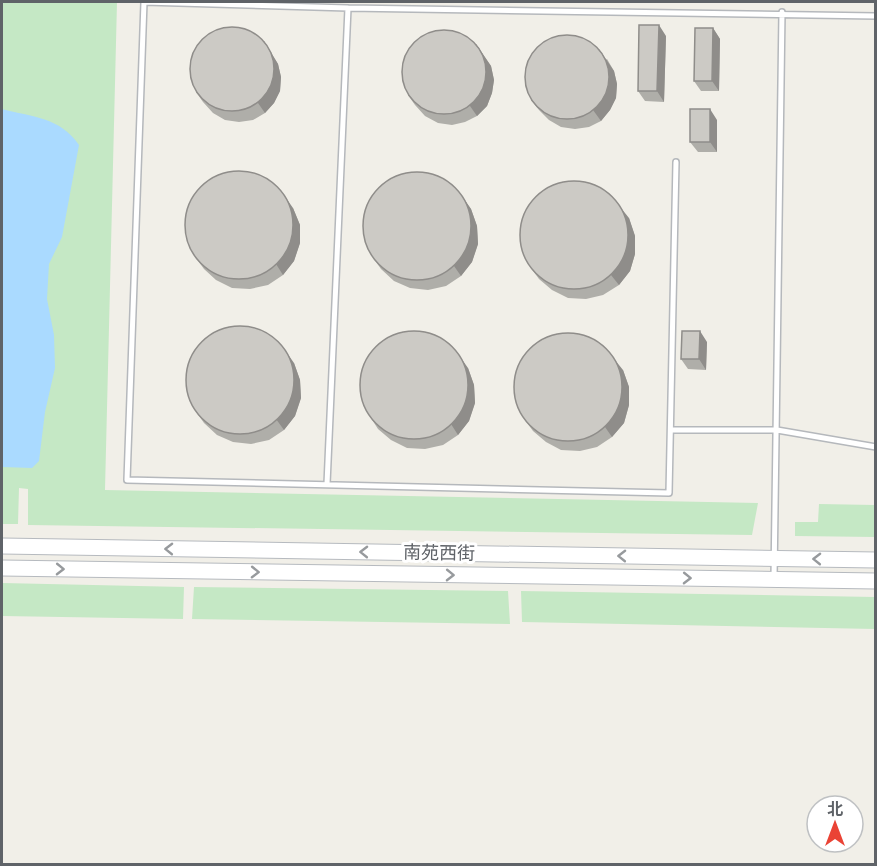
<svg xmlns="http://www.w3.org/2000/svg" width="877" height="866" font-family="Jost,'Noto Sans SC',sans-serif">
	<rect width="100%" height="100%" fill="#f1efe8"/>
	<!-- green -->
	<path fill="#c5e8c5" d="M2 2H117L105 490 758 503 752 535 28 525V489L19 488 18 524H2Z
		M819 504 875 505V537L795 536V522H818Z
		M2 583 184 587 183 619 2 616Z
		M194 587 508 591 510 624 192 619Z
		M521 591 875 597V629L522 622Z"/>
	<!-- water -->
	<path fill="#aadaff" d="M2 109C32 117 60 117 79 145L62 237 49 264 47 299 54 335 55 368 45 412 39 461 32 468 2 467Z"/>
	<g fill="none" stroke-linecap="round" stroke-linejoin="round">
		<!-- service casing -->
		<g stroke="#b5b8bc" stroke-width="8">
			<path id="service" d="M348 8 144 2 127 480 669 493 676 162
				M671 430H777L876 447
				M327 484 348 8 876 16
				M774 578 782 12"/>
		</g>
		<!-- secondary casing -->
		<g stroke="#b6babf" stroke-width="17">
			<path id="secondary" d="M2 546 876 560
				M2 568 876 581"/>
		</g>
		<!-- service -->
		<use href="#service" stroke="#fff" stroke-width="5"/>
		<!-- secondary -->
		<use href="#secondary" stroke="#fff" stroke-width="15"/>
	</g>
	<!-- wall -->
	<path fill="#afaea9" d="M713 28 720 39 719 91H701L694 81Z
		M666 36 664 102 645 101 638 91Z
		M264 41 278 64 281 77 280 91 274 103 265 113 253 120 239 122 225 120 213 113 203 102 196 92Z
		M476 44 491 66 494 80 492 93 487 106 477 116 465 122 452 125 438 123 425 116 415 105 408 95Z
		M607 59 614 71 617 84 616 98 610 110 601 121 589 127 575 129 561 127 549 120 539 110 531 100Z
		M717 120V152H698L690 142Z
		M464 199 471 209 477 226 478 244 472 262 461 276 446 286 428 290 410 288 394 281 381 269 374 259Z
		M293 208 300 225V243L294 261 283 275 268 285 250 289 232 288 216 280 204 269 196 258Z
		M629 218 635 236V254L630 271 619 285 603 295 586 299 568 298 552 290 539 279 531 268Z
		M707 342 706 370 688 369 681 359Z
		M294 363 300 380 301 398 295 416 284 430 269 440 251 444 233 442 217 435 204 423 197 413Z
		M468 368 474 385 475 403 469 421 458 435 443 445 425 449 407 448 391 440 378 429 371 418Z
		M623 370 629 387V405L624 423 612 437 597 447 580 451 561 450 546 442 533 431 525 420Z"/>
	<!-- shaded-wall -->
	<path fill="#8f8d8a" d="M659 25 666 36 664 102 657 91Z
		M713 28 720 39 719 91 712 81Z
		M264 41 278 64 281 77 280 91 274 103 265 113 258 103Z
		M476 44 491 66 494 80 492 93 487 106 477 116 470 106Z
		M599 49 614 71 617 84 616 98 610 110 601 121 593 110Z
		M710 109 717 120V152L710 142Z
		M286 198 293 208 300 225V243L294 261 283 275 276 264Z
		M464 199 471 209 477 226 478 244 472 262 461 276 454 266Z
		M621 208 629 218 635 236V254L630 271 619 285 611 275Z
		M700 331 707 342 706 370 699 359Z
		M287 353 294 363 300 380 301 398 295 416 284 430 276 419Z
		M461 358 468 368 474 385 475 403 469 421 458 435 451 424Z
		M615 360 623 370 629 387V405L624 423 612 437 605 427Z"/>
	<!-- building -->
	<path fill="#cccac5" stroke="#8f8d8a" stroke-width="1.5" d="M639 25H659L657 91H638Z
		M190 69a42 42 0 1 1 84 0a42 42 0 1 1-84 0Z
		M695 28H713L712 81H694Z
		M402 72a42 42 0 1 1 84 0a42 42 0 1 1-84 0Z
		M525 77a42 42 0 1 1 84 0a42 42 0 1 1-84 0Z
		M690 109H710V142H690Z
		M185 225a54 54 0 1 1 108 0a54 54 0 1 1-108 0Z
		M363 226a54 54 0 1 1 108 0a54 54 0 1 1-108 0Z
		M520 235a54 54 0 1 1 108 0a54 54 0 1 1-108 0Z
		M186 380a54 54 0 1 1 108 0a54 54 0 1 1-108 0Z
		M682 331H700L699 359H681Z
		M360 385a54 54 0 1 1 108 0a54 54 0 1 1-108 0Z
		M514 387a54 54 0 1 1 108 0a54 54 0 1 1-108 0Z"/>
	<!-- one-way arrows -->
	<defs><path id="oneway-chevron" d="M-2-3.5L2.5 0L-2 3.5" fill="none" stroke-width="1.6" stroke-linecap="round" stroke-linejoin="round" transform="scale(1.5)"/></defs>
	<g stroke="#979a9d">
		<use href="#oneway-chevron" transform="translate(169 549) rotate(-179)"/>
		<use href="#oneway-chevron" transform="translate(364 552) rotate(-179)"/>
		<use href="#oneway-chevron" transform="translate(622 556) rotate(-179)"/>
		<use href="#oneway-chevron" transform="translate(817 559) rotate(-179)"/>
		<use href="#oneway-chevron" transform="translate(60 569) rotate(1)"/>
		<use href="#oneway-chevron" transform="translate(255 572) rotate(1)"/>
		<use href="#oneway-chevron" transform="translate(450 575) rotate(1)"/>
		<use href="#oneway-chevron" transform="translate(687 578) rotate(1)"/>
	</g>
	<g text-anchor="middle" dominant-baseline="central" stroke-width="6" stroke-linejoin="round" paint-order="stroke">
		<!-- street labels -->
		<g font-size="18" fill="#5f6368" stroke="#fff">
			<text transform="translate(439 553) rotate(1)">南苑西街</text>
		</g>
	</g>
	<!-- border -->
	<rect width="877" height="866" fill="none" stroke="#5f6368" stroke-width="6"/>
	<!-- north arrow -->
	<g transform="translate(835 824)"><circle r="28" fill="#ffffff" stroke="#bfc1c3" stroke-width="1.5"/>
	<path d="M0-4.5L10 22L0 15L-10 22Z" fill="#ea4335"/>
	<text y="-9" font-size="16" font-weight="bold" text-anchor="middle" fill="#5f6368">北</text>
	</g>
</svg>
